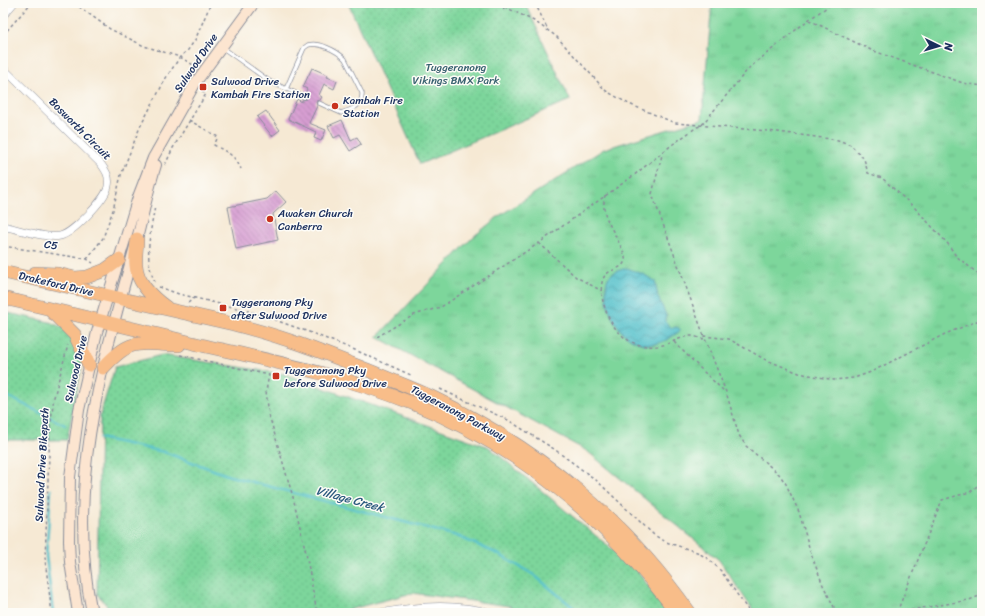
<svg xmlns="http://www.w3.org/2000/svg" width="985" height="616" font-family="Sriracha,sans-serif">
	<defs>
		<pattern id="grass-tufts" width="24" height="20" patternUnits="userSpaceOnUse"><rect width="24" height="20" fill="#7dd69b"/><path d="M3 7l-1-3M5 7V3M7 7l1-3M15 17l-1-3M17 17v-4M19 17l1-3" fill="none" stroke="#6bb888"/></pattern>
		<pattern id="park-dots" width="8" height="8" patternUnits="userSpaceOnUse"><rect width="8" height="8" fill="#7dd69b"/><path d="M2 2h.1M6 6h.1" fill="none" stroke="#6bb888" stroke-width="1.8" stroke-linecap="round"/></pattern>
		<pattern id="water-waves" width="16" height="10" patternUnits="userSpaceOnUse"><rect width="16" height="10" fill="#54c1cb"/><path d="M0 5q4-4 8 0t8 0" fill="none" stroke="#459da8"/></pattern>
		<pattern id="building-back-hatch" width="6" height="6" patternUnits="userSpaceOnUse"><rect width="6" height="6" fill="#d79ed2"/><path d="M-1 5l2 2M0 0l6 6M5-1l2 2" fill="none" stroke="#ae81ae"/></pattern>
	</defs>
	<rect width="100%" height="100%" fill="#fdfcf7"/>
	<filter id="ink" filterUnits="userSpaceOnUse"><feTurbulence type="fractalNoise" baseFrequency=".025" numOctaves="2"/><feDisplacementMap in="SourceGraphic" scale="8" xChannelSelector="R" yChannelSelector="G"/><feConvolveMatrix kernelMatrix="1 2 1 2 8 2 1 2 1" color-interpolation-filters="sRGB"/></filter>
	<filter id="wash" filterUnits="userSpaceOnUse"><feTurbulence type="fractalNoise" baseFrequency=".012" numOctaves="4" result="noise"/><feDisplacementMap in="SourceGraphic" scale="16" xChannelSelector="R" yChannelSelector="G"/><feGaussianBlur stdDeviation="0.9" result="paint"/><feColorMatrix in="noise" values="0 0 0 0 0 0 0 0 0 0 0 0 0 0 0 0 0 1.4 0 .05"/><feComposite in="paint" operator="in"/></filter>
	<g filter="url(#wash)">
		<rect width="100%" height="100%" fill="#f6e9d4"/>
		<!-- grass -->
		<path fill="url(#grass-tufts)" stroke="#4c827c" d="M712 3H982V613H755L719 560 587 451 377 337 473 237 499 216 604 149 702 119Z"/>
		<!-- park -->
		<path fill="url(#park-dots)" stroke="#4c827c" d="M348 3H525L570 100 420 164Z
			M3 312 50 322 61 327 71 334 82 364 67 440H3Z
			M162 355 284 374 489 447 637 570 667 613H523L510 606 412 593 336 613H101L100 608 108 607 97 594 100 415 115 367Z"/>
		<!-- water -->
		<path fill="url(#water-waves)" stroke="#387894" d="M627 268 643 274 655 281 658 297 666 315V322L672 328 677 327 681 330C671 338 659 346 645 344 620 340 608 315 606 293 606 289 606 282 608 278 612 272 620 270 627 268Z"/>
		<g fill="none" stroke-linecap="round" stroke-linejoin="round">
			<!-- stream -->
			<path stroke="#54c1cb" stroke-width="2.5" d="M3 394 65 425
				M99 438 164 452 230 476 457 536 498 554 534 575 580 613
				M51 490 46 556 53 613"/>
		</g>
		<g id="blocks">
			<!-- building -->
			<path fill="url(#building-back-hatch)" d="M312 68 328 75 327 77 337 81 334 89 324 84 319 95 322 97 320 100 316 101 317 106 309 123 326 130 321 141 314 138 316 132 288 119 297 99 302 102V100L307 99V96L305 94 307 89 303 87Z
				M266 111 280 130 272 136 257 117Z
				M342 120 351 140 357 137 361 144 350 151 340 135 334 138 328 126Z
				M276 191 286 202 273 214 278 240 236 249 228 207 267 199Z"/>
		</g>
	</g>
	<g filter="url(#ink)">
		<use href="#blocks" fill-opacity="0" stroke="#888c99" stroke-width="1"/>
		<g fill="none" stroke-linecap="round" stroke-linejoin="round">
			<!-- lane casing -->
			<g stroke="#888c99" stroke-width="5">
				<path id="lane" d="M223 48 269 81 304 97
					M286 89 304 48 308 45C319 42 336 50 345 59L362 93C363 106 351 110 341 113L319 103"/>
			</g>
			<!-- street casing -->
			<g stroke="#888c99" stroke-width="8">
				<path id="street" d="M3 16 14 3
					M3 68 101 164C106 171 110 177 108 186 107 198 72 234 60 236 47 239 17 229 3 226
					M381 613C419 605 455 603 492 613"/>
			</g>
			<!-- secondary casing -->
			<g stroke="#888c99" stroke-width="12">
				<path id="secondary" d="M78 613 70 562 69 541 70 477 79 410 97 332 138 197 153 158 196 82 254 3
					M92 613C66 489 101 368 134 250 142 222 147 193 156 165"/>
			</g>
			<!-- highway casing -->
			<g stroke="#888c99" stroke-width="14">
				<path id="highway" d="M137 239C137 248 135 256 136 265 137 283 153 298 167 308
					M3 272 233 324C256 330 280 337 302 345 325 353 347 362 370 371 391 380 413 388 434 398 539 449 623 518 690 613
					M35 273 58 274 75 278 87 277 105 270 119 260
					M3 298C69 313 135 329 201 345 272 361 345 376 412 403 522 448 607 519 677 613
					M50 310 75 335 89 365
					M103 368C133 335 139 345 179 345"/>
			</g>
			<!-- path -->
			<path stroke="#888c99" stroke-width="1.5" stroke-dasharray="3 3" stroke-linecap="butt" d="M74 3 110 29 144 46 180 57 195 66 194 68
				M535 3 548 30
				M504 10 503 6 534 21 556 36 606 91 629 104 675 123 778 132 838 140 851 145 864 159 868 173 882 178 894 189 914 207 948 244 956 256 982 277
				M809 20 871 50 963 83 982 86
				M3 35 31 3
				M189 120 218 137 214 145C228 153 234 154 241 169
				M165 165 173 148 206 94 201 90
				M605 195C604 201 603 207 605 213 607 224 627 253 625 260 623 271 607 268 603 279 599 290 603 303 607 314 611 324 617 331 625 338 639 348 658 349 674 341 679 339 685 336 691 336 695 336 699 338 703 339L704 336 652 194 662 155
				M539 243 576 277 602 291
				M3 246 87 259 93 263
				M87 259 103 238 113 210 121 175 140 127 166 78 180 57 188 50 195 40 211 3
				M155 282C143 258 151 231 155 206
				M159 287 179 294 249 311 309 332 355 350 413 376
				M188 303 194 298
				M377 337 414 315 441 307 539 243 633 176 673 144 697 127 701 126 749 68 808 20 833 3
				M674 342 707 375 724 391
				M180 355 269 375 266 391 269 415 293 497 306 553 317 613
				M440 389 508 420 554 449 596 480 654 535 666 542 697 552 710 560 721 571 750 613
				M897 612 942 500 970 492 982 482
				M52 613 45 560 50 428 54 397 68 345
				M837 613 823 585 811 554 799 512 786 484 779 474 746 446 739 435 726 392 704 336 729 339 764 359 799 373 834 380 854 378 871 372 945 334 982 319
				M893 613 969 600 982 595"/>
			<!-- lane -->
			<use href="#lane" stroke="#fff" stroke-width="3.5"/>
			<!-- street -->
			<use href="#street" stroke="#fff" stroke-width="7"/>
			<!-- secondary -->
			<use href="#secondary" stroke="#fce5d0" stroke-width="10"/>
			<!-- highway -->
			<use href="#highway" stroke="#f8bd89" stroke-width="13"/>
		</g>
	</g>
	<!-- markers -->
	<g fill="#c8321e" stroke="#fdfcf7" stroke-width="1.5">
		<rect x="199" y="83" width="8" height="8" rx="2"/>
		<circle cx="335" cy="106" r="4"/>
		<circle cx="270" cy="219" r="4"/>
		<rect x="219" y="304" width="8" height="8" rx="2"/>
		<rect x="272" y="372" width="8" height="8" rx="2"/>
	</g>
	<g text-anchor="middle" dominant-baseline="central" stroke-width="3" stroke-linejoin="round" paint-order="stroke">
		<!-- street labels -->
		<g font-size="11" fill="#1b2f5e" stroke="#fdfcf7">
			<text transform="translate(196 63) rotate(-56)">Sulwood Drive</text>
			<text transform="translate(80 129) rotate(45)">Bosworth Circuit</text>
			<text transform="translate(51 245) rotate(9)">C5</text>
			<text transform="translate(56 284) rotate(13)">Drakeford Drive</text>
			<text transform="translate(76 369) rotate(-77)">Sulwood Drive</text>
			<text transform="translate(458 413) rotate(28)">Tuggeranong Parkway</text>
			<text transform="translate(42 465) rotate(-87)">Sulwood Drive Bikepath</text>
		</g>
		<!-- park labels -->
		<g font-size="11" fill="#386170" stroke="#fdfcf7">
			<text x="456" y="67">Tuggeranong<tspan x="456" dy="13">Vikings BMX Park</tspan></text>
		</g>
		<!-- poi labels -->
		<g font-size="11" fill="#1b2f5e" stroke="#fdfcf7" text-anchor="start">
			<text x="211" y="81">Sulwood Drive<tspan x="211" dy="13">Kambah Fire Station</tspan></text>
			<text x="343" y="100">Kambah Fire<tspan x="343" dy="13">Station</tspan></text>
			<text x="278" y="213">Awaken Church<tspan x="278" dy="13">Canberra</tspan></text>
			<text x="231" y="302">Tuggeranong Pky<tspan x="231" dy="13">after Sulwood Drive</tspan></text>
			<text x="284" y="370">Tuggeranong Pky<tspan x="284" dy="13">before Sulwood Drive</tspan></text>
		</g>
		<!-- water labels -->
		<g font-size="12" font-style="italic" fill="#2c5b7f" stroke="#fdfcf7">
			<text transform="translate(350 499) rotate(15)">Village Creek</text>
		</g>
	</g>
	<!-- margin -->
	<rect width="985" height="616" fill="none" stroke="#fdfcf7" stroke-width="16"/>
	<!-- north arrow -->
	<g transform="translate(939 46) rotate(95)" stroke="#fdfcf7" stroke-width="3" paint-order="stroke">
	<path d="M0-3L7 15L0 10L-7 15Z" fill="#1b2f5e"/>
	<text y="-6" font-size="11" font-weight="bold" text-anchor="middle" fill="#1b2f5e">N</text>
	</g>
</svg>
